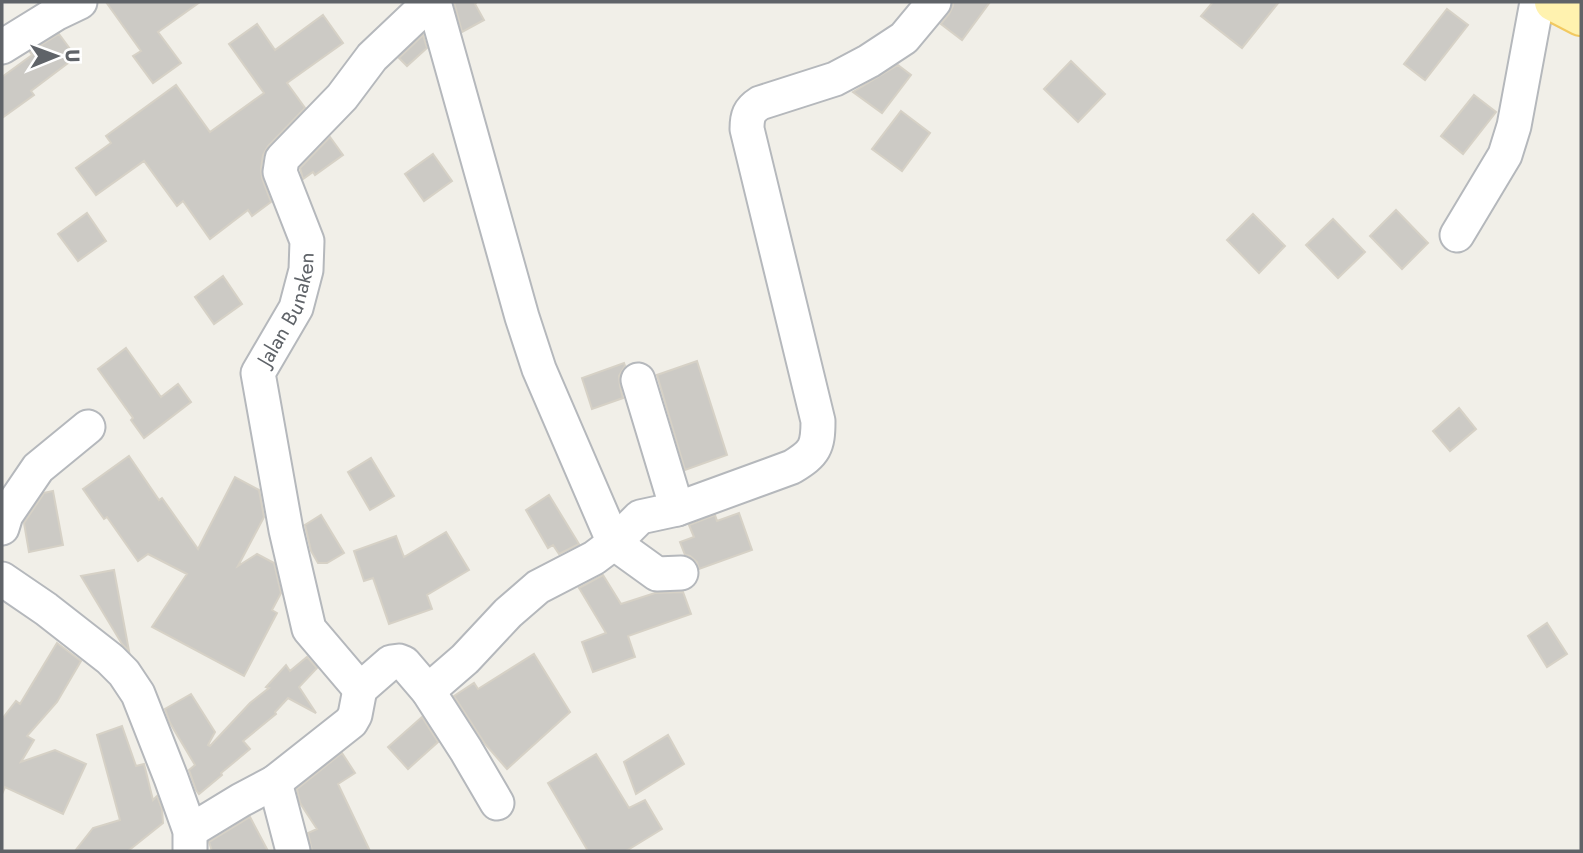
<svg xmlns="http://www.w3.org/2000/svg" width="1583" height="853" font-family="Jost,sans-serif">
	<rect width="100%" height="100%" fill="#f1efe8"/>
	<!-- building -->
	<path fill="#cccac5" stroke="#d6d1c6" stroke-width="2" d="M106 2H200L158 32 181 63 153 83 133 56 141 51Z
		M454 2H477L475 4 484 20 462 32Z
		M953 2H990L962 40 941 24 949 14 953 6Z
		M1213 2H1279L1242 48 1201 16Z
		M1447 9 1468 25 1425 80 1404 64Z
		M323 15 343 43 287 83 305 108 268 146 263 155 261 169 262 178 271 202 252 216 248 210 210 239 183 201 177 206 144 161 96 195 76 168 111 143 106 136 176 85 210 132 264 93 229 44 257 24 275 50Z
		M59 34 76 57 31 91 34 95 2 118V77L32 55 30 52Z
		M423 35 427 48 407 66 399 58Z
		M1071 61 1105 94 1078 122 1044 89Z
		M898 65 911 75 882 113 853 92Z
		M1474 95 1496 112 1463 154 1441 136Z
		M901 111 930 133 902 171 872 149Z
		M330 137 343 155 315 175 313 172 303 179 300 168Z
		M433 154 452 181 424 201 405 174Z
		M1396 210 1428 243 1402 269 1370 236Z
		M87 213 106 241 78 261 58 234Z
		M1253 214 1285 246 1259 273 1227 240Z
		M1333 219 1365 252 1338 278 1306 245Z
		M223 276 242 304 214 324 195 297Z
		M126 348 161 397 178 384 191 402 144 438 131 420 133 418 98 369Z
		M697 361 727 455 685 470 657 375Z
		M624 363 625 366 619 376 620 386 623 398 592 409 582 378Z
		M1459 408 1476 429 1450 451 1433 431Z
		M129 456 159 500 162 498 198 549 235 477 259 490 264 517 238 566 257 554 274 563 281 593 272 610 277 613 244 676 152 627 187 574 148 554 138 561 107 517 104 519 83 489Z
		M371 458 394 496 370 510 348 472Z
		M53 491 63 545 29 552 24 523 44 493Z
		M549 495 579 544 559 554 553 545 548 548 526 510Z
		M739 513 752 550 699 569 697 562 690 556 685 555 680 542 694 537 689 525 715 515 717 521Z
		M321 515 344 553 327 563H318L311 551 305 525Z
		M446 532 469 570 427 595 432 609 389 624 373 578 364 581 354 551 396 536 404 557Z
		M114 570 129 651 122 644 81 576Z
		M603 575 621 604 655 593 683 592 691 614 628 636 635 657 593 672 582 642 606 633 579 588Z
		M1547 623 1567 654 1547 667 1528 636Z
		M57 643 81 661 57 702 27 736 34 740 21 762 55 750 86 764 63 814 5 787 2 794V719L16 701 20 704Z
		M534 654 570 712 507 769 485 744 454 696 474 683 478 689Z
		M307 657 317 668 299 687 316 713 288 698 275 712 276 714 243 741 250 749 221 773 222 775 199 794 196 790 189 770 195 765 170 723 165 709 191 694 215 732 208 745 210 746 250 703 269 688 266 687 286 665 290 671Z
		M422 717 438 742 408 769 388 747Z
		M122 726 136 766 144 764 153 800 157 796 162 809 163 823 128 851H75L93 828 120 820 97 735Z
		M668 735 684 764 636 794 624 762Z
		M342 753 355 773 338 784 370 851H312L308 833 317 829 300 803 297 789Z
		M596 754 629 808 645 800 662 829 626 851H588L548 783Z
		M250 817 268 851H212L209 842Z"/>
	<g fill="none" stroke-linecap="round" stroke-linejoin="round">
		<!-- minor casing -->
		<g stroke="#b5b8bc" stroke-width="37">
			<g id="minor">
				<path d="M434 2 522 317 539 369 614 543 657 574 681 573"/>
				<path d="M2 47 57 13 80 2"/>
				<path d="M1457 235 1505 155 1514 126 1537 2"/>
				<path d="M677 509 792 467C815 453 818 447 818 421L747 129C747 116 749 110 760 103L835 79 869 61 904 38 934 2"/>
				<path d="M2 528 6 515 38 468 88 427"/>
				<path d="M2 579 46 609 110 659 124 673 138 694 171 778 190 831V851"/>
				<path id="s1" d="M360 689 309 629 286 530 258 373 296 308 306 270 307 241 280 172 282 159 342 97 372 57 430 2"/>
				<path d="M360 689 391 662 399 661 404 663 428 691 466 750 497 803"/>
				<path d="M428 691 465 659 508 613 538 587 594 558 614 543 640 517 677 509 638 380"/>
				<path d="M275 782 293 851"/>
				<path d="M190 831 241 800 275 782 351 722 355 715 360 689"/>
			</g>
		</g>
		<!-- major casing -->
		<g stroke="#f2c960" stroke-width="42">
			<path id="major" d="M1554 2 1581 16"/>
		</g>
		<!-- minor -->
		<use href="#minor" stroke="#fff" stroke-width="33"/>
		<!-- major -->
		<use href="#major" stroke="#fff2af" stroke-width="38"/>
	</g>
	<g text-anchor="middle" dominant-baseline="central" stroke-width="5" stroke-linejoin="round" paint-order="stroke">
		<!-- street labels -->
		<g font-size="21" fill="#5f6368" stroke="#fff">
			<text stroke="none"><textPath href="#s1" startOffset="411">Jalan Bunaken</textPath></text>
		</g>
	</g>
	<!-- border -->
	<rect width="1583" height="853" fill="none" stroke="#5f6368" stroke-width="7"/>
	<!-- north arrow -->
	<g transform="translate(56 56) rotate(89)" stroke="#ffffff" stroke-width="5" paint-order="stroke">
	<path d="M0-5L12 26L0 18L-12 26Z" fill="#5f6368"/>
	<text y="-10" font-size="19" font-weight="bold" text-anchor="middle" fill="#5f6368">U</text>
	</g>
</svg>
